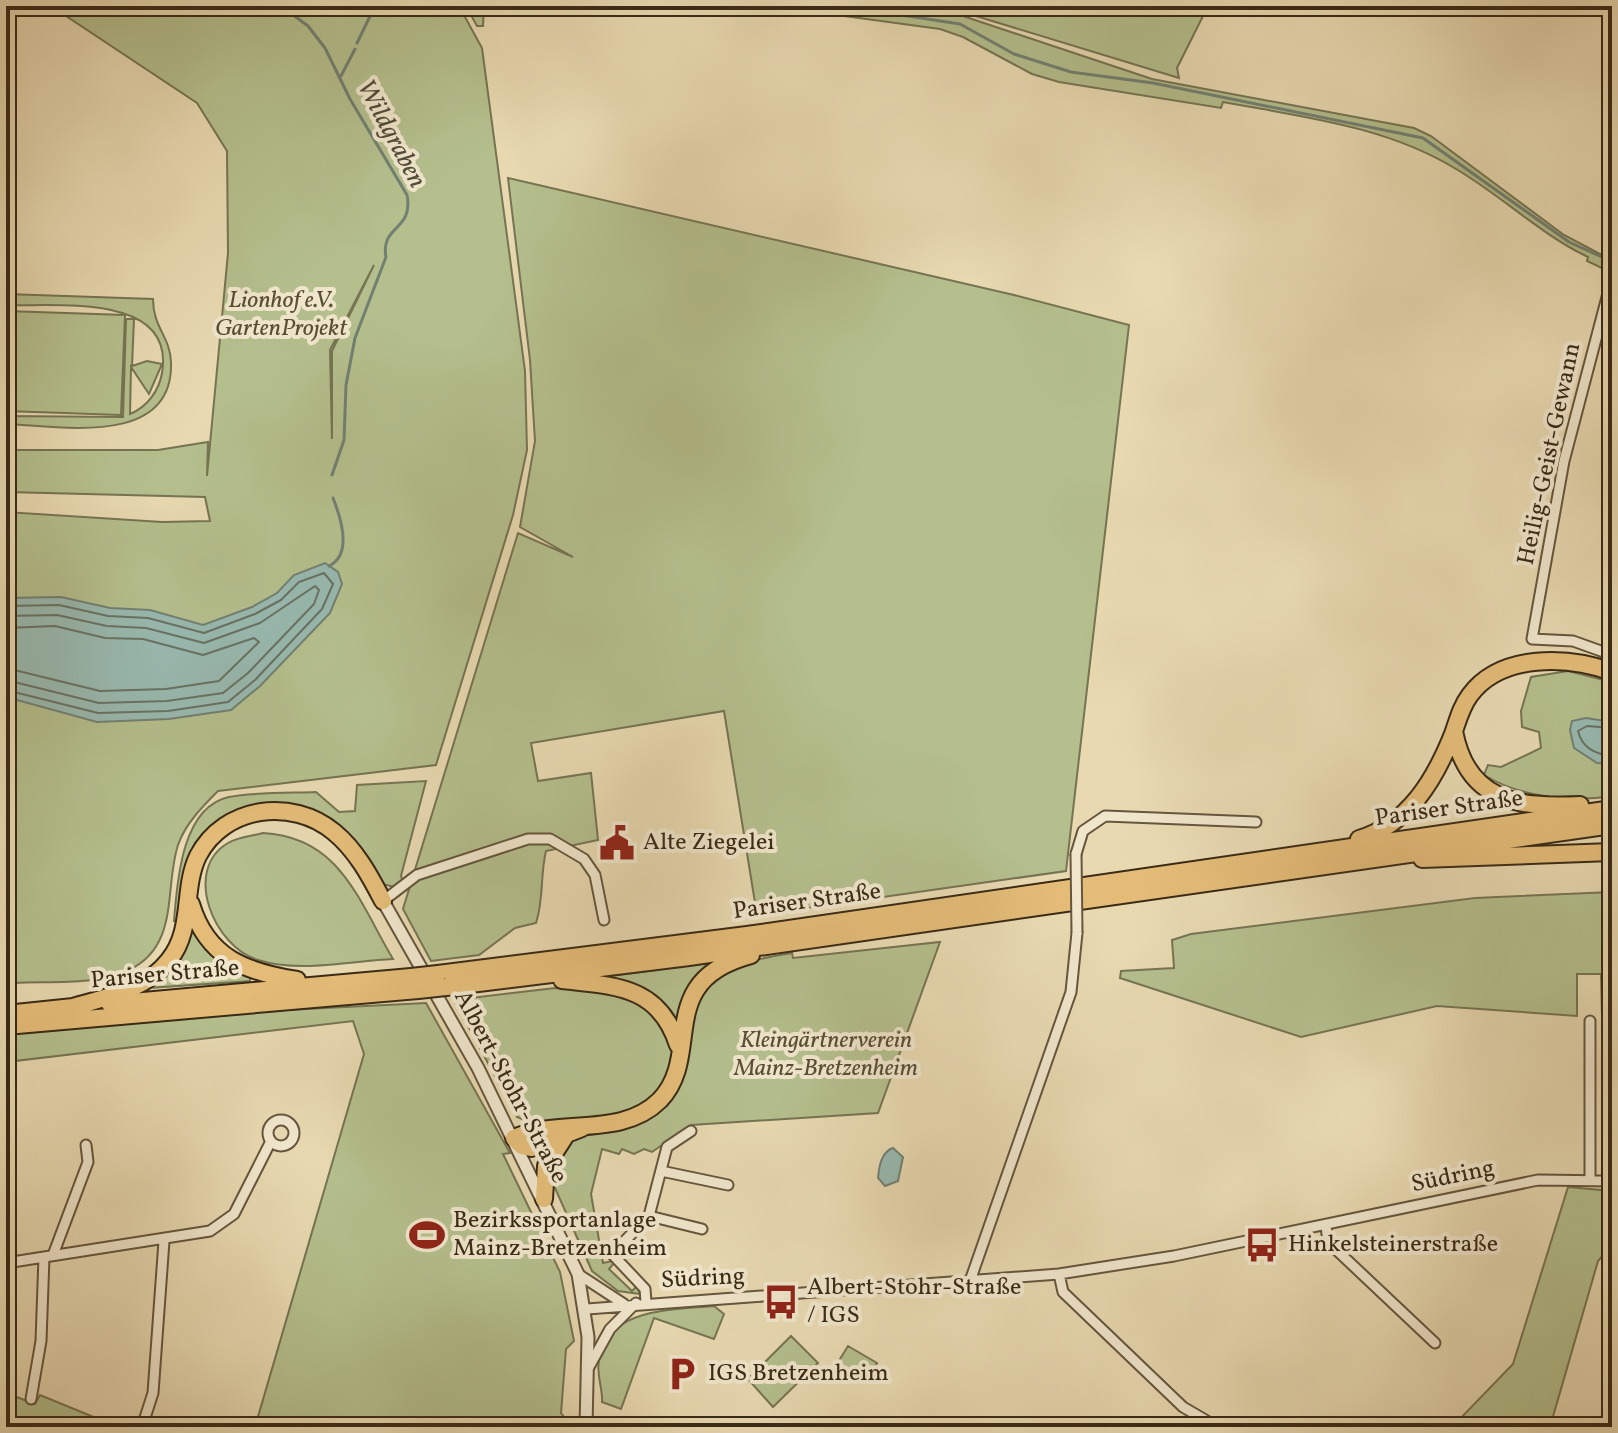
<svg xmlns="http://www.w3.org/2000/svg" width="1618" height="1433" font-family="Vollkorn,serif">
	<rect width="100%" height="100%" fill="#e8d9b1"/>
	<filter id="stains"><feTurbulence type="fractalNoise" baseFrequency=".0025" numOctaves="4"/><feColorMatrix values="0 0 0 0 .2 0 0 0 0 .09 0 0 0 0 .02 0 0 0 .5 -.17"/></filter>
	<radialGradient id="worn" r=".72"><stop offset=".6" stop-color="#630" stop-opacity="0"/><stop offset="1" stop-color="#630" stop-opacity=".3"/></radialGradient>
	<!-- green -->
	<path fill="#b4bf8d" stroke="#767452" stroke-width="2" fill-rule="evenodd" d="M51 6H459L482 48 525 371 527 450 513 515 436 765 218 791C203 806 185 824 178 845 164 888 180 946 129 970 97 986 49 981 14 983L6 759V512L162 522 210 521 205 497 6 492V450H158L208 442 207 476 228 253 227 151 197 103ZM374 265 332 351V439L330 350Z
		M466 6H484L483 26H477Z
		M806 6H933L1152 79 1414 128 1431 136 1564 235 1602 255 1610 272 1587 261 1588 257C1540 234 1502 196 1456 169 1386 126 1303 117 1223 102L1221 108 1059 82 1032 74 963 37 940 29 815 12Z
		M943 6H1208L1177 68 1179 78Z
		M508 178 1014 295 1129 325 1066 871 757 915 724 711 531 743 538 781 591 773 598 840 546 851C540 875 544 899 536 923L515 928 479 955 431 961 403 909 518 533 573 557 520 527 535 441 530 360Z
		M6 294 153 299C153 328 170 336 171 362 174 448 59 426 6 424V416L123 417 126 319H134L132 366 147 361 162 364 149 394 131 367 130 414C147 407 159 391 162 373 176 292 55 307 6 305Z
		M6 311 125 315 121 415 6 411Z
		M1568 671 1612 682V796C1571 803 1520 797 1484 775L1488 765 1501 767 1541 748 1539 732 1522 727 1521 711 1531 677Z
		M426 781 401 876 403 881 395 887 382 884 305 811 214 827 181 923 174 921C177 884 181 807 229 797 256 792 288 793 316 792L339 812 355 811 357 785Z
		M263 833C340 837 358 900 393 959 350 961 299 973 258 960 214 947 182 870 228 843 237 837 252 836 263 833Z
		M1612 892V1017L1602 1016 1601 974H1577V1016L1437 1006 1301 1037 1120 978 1121 971 1174 968 1172 940 1191 934 1475 898Z
		M194 926 250 976V981L148 988 189 927Z
		M940 942 878 1113 691 1125 652 1152 644 1149 634 1154 622 1149 619 1154 602 1149 591 1194 603 1263 612 1261 614 1263 609 1269 632 1291 637 1286 640 1294 618 1291 592 1271 555 1188 554 1177 563 1145 578 1136 658 1110C666 1088 694 999 705 986 728 963 762 958 792 953L793 958Z
		M723 961 679 1024 603 977Z
		M555 988 621 992 663 1019 673 1051 671 1067 661 1089 639 1108 614 1116 534 1124 517 1117 454 1000Z
		M426 1003 510 1153 503 1154 560 1272 574 1341 566 1349 561 1413 568 1422 567 1427H255L364 1054 353 1021 6 1062V1033L285 1010Z
		M1568 1187 1612 1191V1245L1598 1261 1550 1427H1443L1457 1422 1513 1364Z
		M714 1306 724 1314 714 1339 654 1318 621 1409 602 1402C603 1388 596 1376 599 1360 606 1307 675 1310 714 1306Z
		M791 1336 818 1363 773 1407 748 1379Z
		M848 1346 877 1363 866 1381 837 1364Z
		M6 1393 35 1404 40 1395 118 1427H6Z"/>
	<!-- water -->
	<path fill="#98b9b0" stroke="#728072" stroke-width="2" d="M325 563 338 572 342 584 330 613 260 686 231 710 169 719 97 722 6 697V598L61 597 110 608 150 610 203 625 252 607 277 593 294 575Z
		M1586 718 1612 722V764L1597 763 1574 748 1570 730 1572 721Z
		M893 1148 903 1157 898 1181 885 1186 878 1178C879 1167 881 1152 893 1148Z"/>
	<g fill="none" stroke-linecap="round" stroke-linejoin="round">
		<!-- shore -->
		<path stroke="#687263" stroke-width="2" d="M6 606 59 605 108 616 148 618 204 633 255 614 281 600 299 582 324 573 333 584 322 609 255 680 228 702 168 711 98 713 6 690
			M6 616 57 615 107 626 146 628 204 643 260 623 315 586 319 590 314 604 248 673 223 693 167 701 99 703 6 680
			M6 628 55 626 105 638 143 639 203 655 254 638 259 642 219 681 166 689 100 691 6 668
			M1612 728 1587 726 1578 731C1582 748 1595 754 1612 756"/>
		<!-- stream -->
		<path stroke="#728072" stroke-width="3" d="M281 6 308 26 325 48 350 99 407 195C414 231 380 225 386 257L355 338 346 385 344 440 332 475
			M842 6 960 24 1014 54 1071 72 1153 83 1423 138 1569 242 1602 257
			M922 18 927 8
			M357 43 375 6
			M341 76 355 49
			M329 566C353 554 341 518 333 498"/>
		<!-- minor casing -->
		<g stroke="#65563d" stroke-width="13">
			<path id="minor" d="M1612 278 1564 461 1532 639 1573 641 1612 655
				M1076 854 1083 831 1105 816 1256 822
				M383 901 417 875 528 839H550L584 859 595 875 604 920
				M1590 1021V1178
				M268 1133a13 13 0 1 1 26 0a13 13 0 1 1-26 0Z
				M661 1171 728 1185
				M649 1216 702 1229
				M1326 1226 1328 1242 1435 1343
				M53 1255 88 1162 86 1145
				M6 1263 210 1231 234 1214 271 1141
				M578 1274 624 1304
				M1059 1274 1063 1292 1183 1407 1207 1421
				M970 1281 1071 992 1077 933
				M646 1302 645 1289 612 1254 649 1216 667 1147 691 1131
				M587 1309 1059 1274 1174 1256 1538 1180 1612 1181
				M589 1367 610 1329 636 1303
				M31 1399 41 1341 44 1257
				M142 1427 153 1393 164 1241"/>
		</g>
		<!-- tertiary casing -->
		<g stroke="#65563d" stroke-width="15">
			<path id="tertiary" d="M383 901 478 1068 578 1274 588 1337 586 1427"/>
		</g>
		<!-- trunk casing -->
		<g stroke="#392a16" stroke-width="20">
			<path id="trunk" d="M1454 731C1467 801 1517 808 1580 805
				M1359 839C1409 824 1435 779 1453 734 1458 720 1461 707 1470 695 1501 653 1569 656 1612 672
				M1422 859 1612 852
				M191 904C207 958 246 972 297 980
				M438 974 747 935 1612 809
				M562 980C616 986 659 986 678 1045
				M446 987 689 957 1612 825
				M110 1004 411 977
				M73 1007C107 997 146 990 169 960 194 929 182 889 198 856 224 806 292 797 334 832 356 850 370 876 383 901
				M6 1014 83 1006
				M6 1026 418 990
				M582 1128 531 1148 522 1146 514 1138C559 1117 621 1139 660 1100 704 1054 653 981 751 955
				M544 1199 546 1166 566 1135"/>
		</g>
		<!-- minor -->
		<use href="#minor" stroke="#f0e6cc" stroke-width="9"/>
		<!-- tertiary -->
		<use href="#tertiary" stroke="#f0e6cc" stroke-width="11"/>
		<!-- trunk -->
		<use href="#trunk" stroke="#e4bc78" stroke-width="16"/>
		<!-- minor-bridge casing -->
		<g stroke="#65563d" stroke-width="13" stroke-linecap="butt">
			<path id="minor-bridge" d="M1076 854 1077 933"/>
		</g>
		<!-- trunk-bridge casing -->
		<g stroke="#392a16" stroke-width="20" stroke-linecap="butt">
			<path id="trunk-bridge" d="M411 977 438 974
				M418 990 446 987"/>
		</g>
		<!-- minor-bridge -->
		<use href="#minor-bridge" stroke="#f0e6cc" stroke-width="9"/>
		<!-- trunk-bridge -->
		<use href="#trunk-bridge" stroke="#e4bc78" stroke-width="16"/>
	</g>
	<!-- icons -->
	<defs>
		<g id="civic-bare" transform="scale(2.76)"><path d="M-.6-6.5H3V-4.5H.6V-3L4-1V1h2V6H-6V1h2V-1L-.6-3ZM-1.2 2.5V6h2.4V2.5Z" fill="#8f2418" stroke="#f0e6cc" stroke-width="2.5" paint-order="stroke"/></g>
		<g id="stadium-bare" transform="scale(2.76)"><path d="M0-5a6.5 5 0 1 0 0 10a6.5 5 0 1 0 0-10ZM-3.5-1.8h7v3.6h-7Z" fill="#8f2418" stroke="#f0e6cc" stroke-width="2.5" paint-order="stroke"/></g>
		<g id="bus-bare" transform="scale(2.76)"><path d="M-5-6H5V4H4V6H2V4H-2V6H-4V4H-5ZM-3.5-4V0h7V-4ZM-3.5 1.2v1.5H-2V1.2ZM2 1.2v1.5H3.5V1.2Z" fill="#8f2418" stroke="#f0e6cc" stroke-width="2.5" paint-order="stroke"/></g>
		<g id="parking-bare" transform="scale(2.76)"><path d="M-3.5-5.5H1a3.5 3.5 0 0 1 0 7H-1V5.5H-3.5ZM-1-3.4V-.6H.8a1.4 1.4 0 0 0 0-2.8Z" fill="#8f2418" stroke="#f0e6cc" stroke-width="2.5" paint-order="stroke"/></g>
	</defs>
	<g fill-rule="evenodd">
		<use href="#civic-bare" x="617" y="843"/>
		<use href="#stadium-bare" x="427" y="1235"/>
		<use href="#bus-bare" x="1262" y="1245"/>
		<use href="#bus-bare" x="781" y="1302"/>
		<use href="#parking-bare" x="682" y="1374"/>
	</g>
	<g text-anchor="middle" dominant-baseline="central" stroke-width="8" stroke-linejoin="round" paint-order="stroke">
		<!-- park labels -->
		<g font-size="24" font-style="italic" fill="#584f34" stroke="#f0e6cc">
			<text x="281" y="301">Lionhof e.V.<tspan x="281" dy="28">GartenProjekt</tspan></text>
			<text x="826" y="1041">Kleingärtnerverein<tspan x="826" dy="28">Mainz-Bretzenheim</tspan></text>
		</g>
		<!-- street labels -->
		<g font-size="24" fill="#392a16" stroke="#f0e6cc">
			<text transform="translate(1550 454) rotate(-78)">Heilig-Geist-Gewann</text>
			<text transform="translate(1449 809) rotate(-8)">Pariser Straße</text>
			<text transform="translate(807 902) rotate(-8)">Pariser Straße</text>
			<text transform="translate(165 975) rotate(-5)">Pariser Straße</text>
			<text transform="translate(510 1087) rotate(62)">Albert-Stohr-Straße</text>
			<text transform="translate(1453 1177) rotate(-12)">Südring</text>
			<text transform="translate(703 1279) rotate(-3)">Südring</text>
		</g>
		<!-- poi labels -->
		<g font-size="24" fill="#392a16" stroke="#f0e6cc" text-anchor="start">
			<text x="643" y="843">Alte Ziegelei</text>
			<text x="453" y="1221">Bezirkssportanlage<tspan x="453" dy="28">Mainz-Bretzenheim</tspan></text>
			<text x="1288" y="1245">Hinkelsteinerstraße</text>
			<text x="807" y="1288">Albert-Stohr-Straße<tspan x="807" dy="28">/ IGS</tspan></text>
			<text x="708" y="1374">IGS Bretzenheim</text>
		</g>
		<!-- water labels -->
		<g font-size="26" font-style="italic" fill="#514e3c" stroke="#f0e6cc">
			<text transform="translate(391 134) rotate(62)">Wildgraben</text>
		</g>
	</g>
	<!-- margin -->
	<rect width="1618" height="1433" fill="none" stroke="#e8d9b1" stroke-width="32"/>
	<rect x="8" y="8" width="1602" height="1417" fill="none" stroke="#392a16" stroke-width="4"/>
	<rect x="16" y="16" width="1586" height="1401" fill="none" stroke="#392a16" stroke-width="2"/>
	<rect width="100%" height="100%" filter="url(#stains)"/>
	<rect width="100%" height="100%" fill="url(#worn)"/>
</svg>
